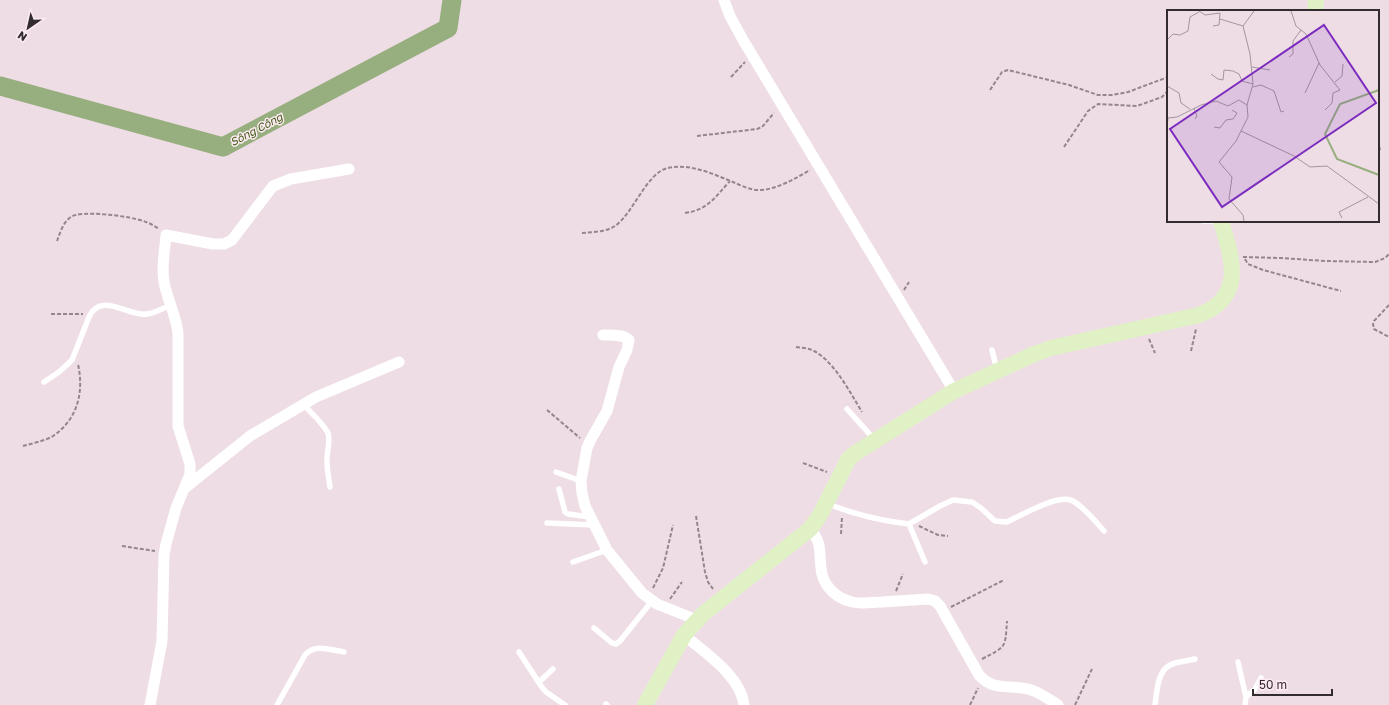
<svg xmlns="http://www.w3.org/2000/svg" width="1389" height="705" font-family="'Golos Text',sans-serif">
	<rect width="100%" height="100%" fill="#efdde6"/>
	<g fill="none" stroke-linecap="round" stroke-linejoin="round">
		<!-- river -->
		<path stroke="#97ae7e" stroke-width="19" d="M0 86 223 147 448 28 452 0"/>
		<!-- path -->
		<path stroke="#93868c" stroke-width="2" stroke-dasharray="4 2" stroke-linecap="butt" d="M731 77 745 62
			M990 90 1002 72 1008 70 1069 85 1098 95H1112L1128 92 1168 77
			M697 136 757 129 762 127 774 113
			M1378 141 1380 150
			M1064 147 1088 111 1098 104 1137 106 1162 97 1168 91
			M685 213C708 210 715 197 730 181
			M582 233C593 232 606 232 615 226 633 214 647 172 668 168 690 163 713 174 733 182 740 185 748 189 756 190 775 191 794 179 810 170
			M57 241C60 233 63 222 71 217 80 210 125 216 136 219 145 221 152 224 159 229
			M1243 257 1281 258 1325 261 1375 262 1385 258 1389 254
			M1245 259 1248 264 1263 270 1341 291
			M904 290 909 282
			M1389 305 1374 321 1373 324 1374 329 1389 337
			M51 314H83
			M1149 339 1155 353
			M796 347C802 348 809 348 814 351 834 361 851 394 862 412
			M1191 351 1196 329
			M547 410 580 438
			M23 446C33 443 45 441 53 436 78 419 84 392 78 364
			M803 463 827 472
			M696 516 705 572 708 582 713 589
			M919 526 938 535 948 536
			M841 534 842 517
			M122 546 155 551
			M653 588 663 568 673 525
			M896 591 903 574
			M670 599 682 582
			M951 607 1004 580
			M982 659C1007 646 1005 648 1007 621
			M970 705 978 688
			M1075 705 1092 669"/>
		<!-- service -->
		<path stroke="#fff" stroke-width="5.5" d="M1203 221H1221
			M992 350 997 370
			M44 382 59 372 72 360 89 317C101 291 129 317 147 314 155 313 163 308 171 305
			M303 404C311 413 323 423 328 433 331 443 326 452 327 462 327 470 329 479 330 487
			M847 409 874 439
			M556 472 581 481
			M559 489 565 512 568 514 590 517
			M828 504C854 514 881 521 909 524
			M547 523 594 525
			M573 562 607 550
			M925 562 909 524 940 506 953 500 972 502 981 508 995 521 1007 522C1022 515 1059 493 1073 501 1085 508 1095 521 1104 531
			M594 628 612 643 616 644 620 641 652 601
			M519 652 541 686 546 692 565 705
			M1238 662 1246 697
			M539 682 553 669
			M606 704 607 705
			M277 705 305 655C315 643 330 650 344 652
			M1155 705C1157 692 1157 672 1170 665 1177 661 1188 661 1195 659
			M1245 705 1246 697 1255 689 1261 678"/>
		<!-- minor -->
		<path stroke="#fff" stroke-width="11" d="M724 0 730 16 743 40 954 391
			M603 335C611 335 623 334 629 340L627 350 619 367 607 411 590 441 587 448 581 481 582 493 585 506 607 550 642 593 657 604 697 620
			M185 488 250 436 316 397 399 362
			M810 529C824 544 818 556 822 574 825 587 837 598 849 601 859 605 872 602 882 602 898 601 913 600 928 599L935 601 940 606 979 675C995 693 1011 683 1031 690 1041 693 1050 700 1058 705
			M684 635C705 653 741 676 744 705
			M150 705 162 641 164 555 166 544 176 508 190 474V464L178 426V333C176 315 167 299 164 282 161 267 165 250 166 235L213 244H224L232 240 273 186 291 179 349 169"/>
		<!-- secondary -->
		<path stroke="#e0f1c6" stroke-width="16" d="M1315 11 1316 0
			M645 705 684 635 703 614 810 529 820 515 848 460 854 454 954 391 1032 355 1051 348 1199 315C1246 297 1232 258 1221 221"/>
	</g>
	<g text-anchor="middle" dominant-baseline="central" stroke-width="3" stroke-linejoin="round" paint-order="stroke">
		<!-- water labels -->
		<g font-size="11" font-style="italic" fill="#405c15" stroke="#fdeaf3">
			<text transform="translate(256 129) rotate(-28)">Sông Công</text>
		</g>
	</g>
	<!-- overview -->
	<g transform="translate(1167 10)">
		<rect width="212" height="212" fill="#efdde6"/>
		<path fill="none" stroke="#97ae7e" stroke-width="2" d="M212 80 173 94 158 124 170 149 212 165"/>
		<path fill="none" stroke="#a3969d" stroke-width="1" d="M32 1 38 5 53 3 52 15 46 16M124 1 129 16 139 24 153 55 173 80 166 83 165 93 158 100M53 9 76 16M0 30 6 24 13 25 21 21 23 7 32 2M122 47 126 44V31L134 20M85 57 103 60M44 64 51 69 56 70 57 60 66 61 72 64 75 71 86 74M168 72 175 66 176 54M0 76 12 83 14 93 23 99M86 77 94 75 107 81 114 102 117 101M138 83 152 53M27 98 30 106 28 109M0 117 1 108 10 107 34 95 49 91 61 96 72 90 80 95M47 117 53 118 59 110 66 109 70 103 65 100M74 121 127 146 143 157 160 156 212 194M175 208 172 202 201 187M77 211 76 205 62 189 65 167 52 152 69 131 81 107 80 95 86 74 83 44 76 16 87 1"/>
		<path fill="#7b2cbf" fill-opacity="0.15" stroke="#7b2cbf" stroke-width="2" d="M157 15 209 93 55 197 3 119Z"/>
		<rect width="212" height="212" fill="none" stroke="#322c2f" stroke-width="2"/>
	</g>
	<!-- north arrow -->
	<g transform="translate(28 28) rotate(214)" stroke="#fdeaf3" stroke-width="3" paint-order="stroke">
	<path d="M0-3L7 15L0 10L-7 15Z" fill="#322c2f"/>
	<text y="-6" font-size="11" font-weight="bold" text-anchor="middle" fill="#322c2f">N</text>
	</g>
	<!-- scale -->
	<path d="M1253 689v6h79v-6" fill="none" stroke="#322c2f" stroke-width="2"/>
	<text x="1259" y="689" font-size="12" fill="#322c2f" stroke="#fdeaf3" stroke-width="3" paint-order="stroke">50 m</text>
</svg>
